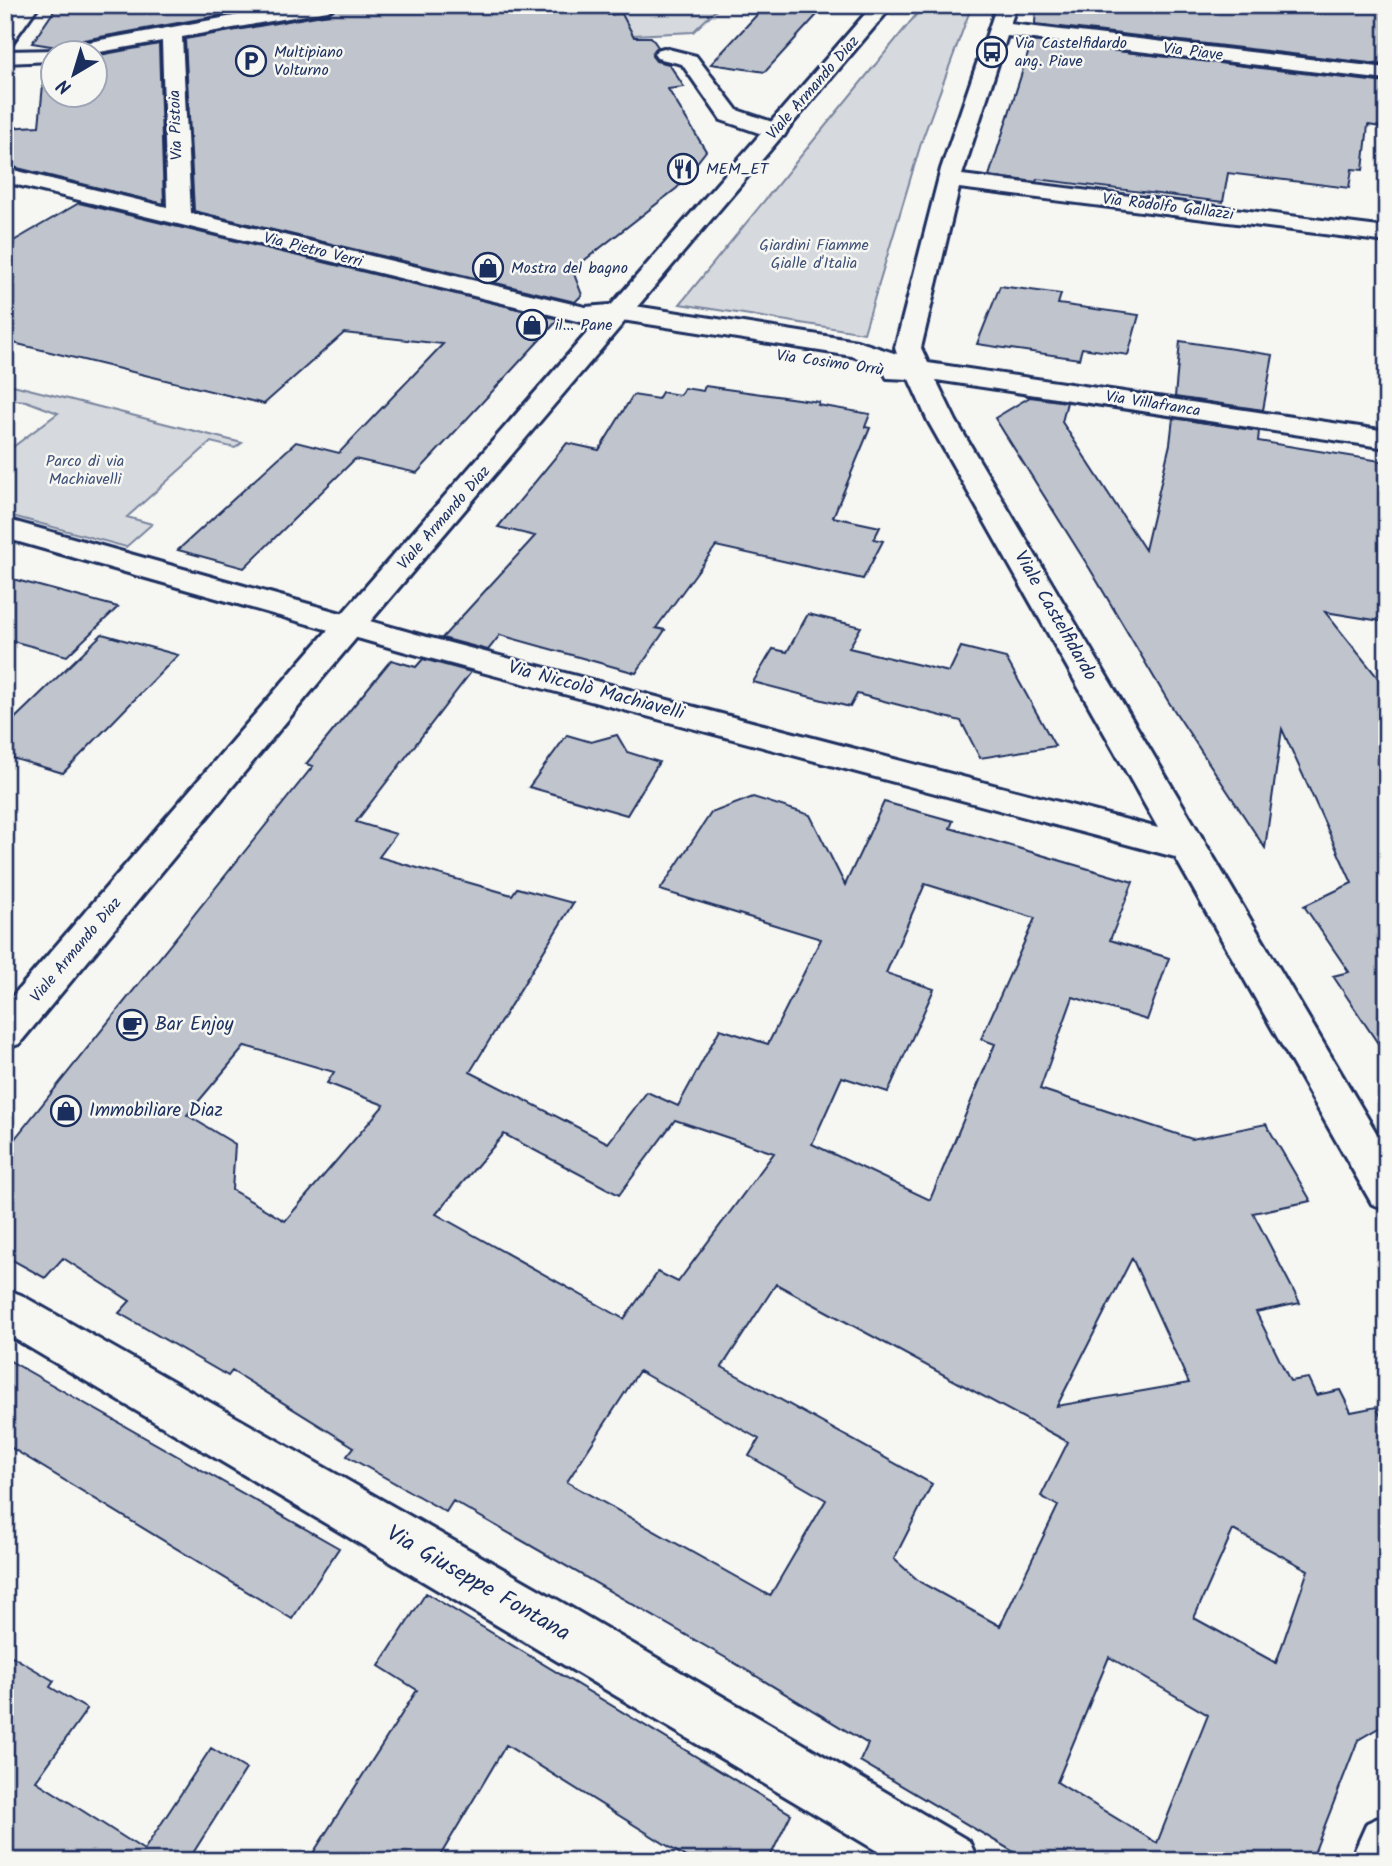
<svg xmlns="http://www.w3.org/2000/svg" width="1392" height="1866" font-family="Kalam,sans-serif">
	<rect width="100%" height="100%" fill="#f6f6f2"/>
	<filter id="ink" filterUnits="userSpaceOnUse"><feTurbulence type="fractalNoise" baseFrequency=".0143" numOctaves="2"/><feDisplacementMap in="SourceGraphic" scale="14" xChannelSelector="R" yChannelSelector="G"/><feConvolveMatrix kernelMatrix="1 2 1 2 8 2 1 2 1" color-interpolation-filters="sRGB"/></filter>
	<g filter="url(#ink)">
		<!-- green -->
		<path fill="#d6d9dd" stroke="#78849e" stroke-width="2" d="M572 5H721L693 32 633 35 605 10 583 11Z
			M924 5H972L922 140 864 333 680 304Z
			M5 383 242 443 235 448 211 442 127 517 152 524 126 547 5 514V453L58 413 26 401 5 399Z"/>
		<!-- building -->
		<path fill="#c0c4cd" stroke="#1b2f5e" stroke-width="2" fill-rule="evenodd" d="M58 5H278L67 43 57 47 32 43Z
			M340 5H572L583 11 606 10 608 15 622 14 634 37H651L658 47 652 56 656 61 669 64 684 87 668 89 706 151 677 188 577 266H571L582 295 575 302 194 211 185 39 328 14Z
			M766 5H826L765 72 711 64Z
			M1036 5H1370L1387 11V65L1035 24Z
			M1032 41 1387 83V128L1368 125 1363 170 1352 169 1349 188 1228 173 1223 202 1037 179 1036 182 989 176Z
			M159 44 164 204 5 165V128L39 126 45 64 52 63V94H94V56Z
			M79 203 559 319 417 473 355 459 244 568 178 550 296 442 339 453 443 344 344 333 264 404 5 341V246Z
			M1000 286 1061 294 1058 304 1139 315 1128 355 1082 348 1079 359 977 344Z
			M1180 341 1273 355 1263 410 1175 397Z
			M705 386 819 402 818 405 870 414 865 427 870 428 833 517 880 527 874 539 883 541 863 579 716 546 656 628 665 630 636 673 500 635 488 650 442 638 535 536 498 527 567 443 599 450 633 395 658 399 662 392 680 395 684 388 703 391Z
			M1030 397 1067 402 1062 422 1145 550 1170 444 1173 418 1259 431 1258 441 1387 462V622L1325 612 1387 689V1057L1333 976 1349 972 1304 906 1352 883 1282 729 1265 848 1168 701 1090 569 995 418Z
			M5 577 118 607 67 656 5 639Z
			M808 614 861 627 849 648 949 672 961 647 1006 658 1055 746 980 758 961 721 857 694 850 707 753 682 773 649 787 652Z
			M102 634 178 655 63 773 5 756V728Z
			M423 659 471 672 356 822 396 834 379 857 512 895 517 888 573 903 470 1072 608 1143 647 1092 678 1106 720 1029 768 1044 821 939 660 890 711 813 753 797 810 815 845 885 884 802 953 821 950 828 1133 882 1110 940 1169 958 1147 1020 1073 997 1040 1089 1192 1139 1266 1124 1311 1201 1253 1213 1300 1303 1256 1312 1290 1381 1308 1378 1316 1395 1340 1390 1351 1412 1376 1407 1387 1427V1723L1358 1740 1311 1861H1029L860 1761 868 1744 733 1662 453 1501 446 1512 347 1456 354 1447 232 1371 228 1376 119 1313 130 1301 63 1258 45 1278 5 1256V1151L313 766 306 764 391 660 416 667ZM925 884 1035 918 981 1039 995 1044 930 1200 812 1144 842 1077 888 1092 934 989 886 973ZM245 1046 334 1072 327 1083 384 1105 285 1221 232 1190 235 1144 187 1115ZM675 1120 774 1153 678 1282 658 1272 624 1319 436 1214 504 1134 619 1195ZM1132 1258 1189 1383 1057 1406ZM776 1284 1068 1442 1041 1496 1058 1506 1000 1626 920 1582 894 1559 932 1484 722 1367ZM639 1371 759 1439 749 1456 826 1500 770 1596 567 1482ZM1233 1530 1308 1570 1276 1663 1194 1618ZM1109 1657 1208 1715 1157 1843 1057 1782Z
			M567 735 591 742 617 735 627 752 659 762 627 815 529 787Z
			M5 1358 339 1548 292 1619 5 1444Z
			M426 1593 791 1814 768 1861H692L506 1745 437 1861H308L417 1690 379 1666Z
			M5 1652 54 1681 50 1687 87 1709 36 1781 144 1850 211 1748 246 1769 188 1861H5Z"/>
		<g fill="none" stroke-linecap="round" stroke-linejoin="round">
			<!-- minor casing -->
			<g stroke="#1b2f5e" stroke-width="6">
				<path id="minor" d="M20 5H39L12 43 5 45V25Z
					M294 5H337L328 11 182 37 191 213 585 307 622 304 857 341 897 354 895 348 941 169 997 5H1017L1010 24 1387 68V80L1007 36 962 175 1387 228V242L959 188 921 348 928 363 1387 431V448L936 380 956 421 1387 1151V1209L1372 1204 1175 857 403 651 5 538V519L427 637 1158 828 928 421 909 379 887 378 884 372 886 368 852 356 622 320 585 323 5 182V168L167 207 162 41 94 53 52 52V61L5 63V51L58 50 67 46Z
					M664 48 696 56 737 110 784 126 787 131 784 136H768L721 120 682 64 657 58 654 54 657 50Z
					M5 1289 21 1295 563 1603 969 1841 978 1861H894L5 1333Z
					M1387 1814V1861H1350L1367 1823Z"/>
			</g>
			<!-- major casing -->
			<g stroke="#1b2f5e" stroke-width="6">
				<path id="major" d="M873 5H893L324 676 19 1044 5 1049V1005L300 662Z"/>
			</g>
			<!-- minor -->
			<use href="#minor" fill="#f6f6f2" fill-rule="evenodd"/>
			<!-- major -->
			<use href="#major" fill="#f6f6f2" fill-rule="evenodd"/>
		</g>
	</g>
	<!-- icons -->
	<defs>
		<g id="bus-ring" transform="scale(1.575)"><circle r="9.5" fill="#f6f6f2" stroke="#1b2f5e" stroke-width="1.5"/><path d="M-5-6H5V4H4V6H2V4H-2V6H-4V4H-5ZM-3.5-4V0h7V-4ZM-3.5 1.2v1.5H-2V1.2ZM2 1.2v1.5H3.5V1.2Z" fill="#1b2f5e"/></g>
		<g id="parking-ring" transform="scale(1.575)"><circle r="9.5" fill="#f6f6f2" stroke="#1b2f5e" stroke-width="1.5"/><path d="M-3.5-5.5H1a3.5 3.5 0 0 1 0 7H-1V5.5H-3.5ZM-1-3.4V-.6H.8a1.4 1.4 0 0 0 0-2.8Z" fill="#1b2f5e"/></g>
		<g id="restaurant-ring" transform="scale(1.575)"><circle r="9.5" fill="#f6f6f2" stroke="#1b2f5e" stroke-width="1.5"/><path d="M-5-6h1v4h1v-4h1v4h1v-4h1v5L-1.5 .5V6h-2V.5L-5-1ZM5-6V6H3V1.5H1.5Q1.5-4 5-6Z" fill="#1b2f5e"/></g>
		<g id="shop-ring" transform="scale(1.575)"><circle r="9.5" fill="#f6f6f2" stroke="#1b2f5e" stroke-width="1.5"/><path d="M-5-2.5h2.3a2.7 3.5 0 0 1 5.4 0H5L5.5 6h-11ZM-1.5-2.5h3a1.5 2.3 0 0 0-3 0Z" fill="#1b2f5e"/></g>
		<g id="cafe-ring" transform="scale(1.575)"><circle r="9.5" fill="#f6f6f2" stroke="#1b2f5e" stroke-width="1.5"/><path d="M-5.5-4.5H6V0H3Q3 3.5 0 3.5H-2.5Q-5.5 3.5-5.5 0ZM3-3.2v2h1.7v-2ZM-6 4.5H4V6H-6Z" fill="#1b2f5e"/></g>
	</defs>
	<g fill-rule="evenodd">
		<use href="#bus-ring" x="992" y="52"/>
		<use href="#parking-ring" x="251" y="61"/>
		<use href="#restaurant-ring" x="683" y="169"/>
		<use href="#shop-ring" x="488" y="268"/>
		<use href="#shop-ring" x="532" y="325"/>
		<use href="#cafe-ring" x="132" y="1025"/>
		<use href="#shop-ring" x="66" y="1111"/>
	</g>
	<g text-anchor="middle" dominant-baseline="central" stroke-width="5" stroke-linejoin="round" paint-order="stroke">
		<!-- far-poi labels -->
		<g font-size="16" fill="#1b2f5e" stroke="#f6f6f2" text-anchor="start">
			<text x="1015" y="43">Via Castelfidardo<tspan x="1015" dy="18">ang. Piave</tspan></text>
			<text x="274" y="52">Multipiano<tspan x="274" dy="18">Volturno</tspan></text>
			<text x="706" y="169">MEM_ET</text>
			<text x="511" y="268">Mostra del bagno</text>
			<text x="555" y="325">il... Pane</text>
		</g>
		<!-- far-street labels -->
		<g font-size="16" fill="#1b2f5e" stroke="#f6f6f2">
			<text transform="translate(1193 52) rotate(7)">Via Piave</text>
			<text transform="translate(813 88) rotate(-49)">Viale Armando Diaz</text>
			<text transform="translate(176 125) rotate(-92)">Via Pistoia</text>
			<text transform="translate(1168 207) rotate(7)">Via Rodolfo Gallazzi</text>
			<text transform="translate(313 250) rotate(14)">Via Pietro Verri</text>
			<text transform="translate(830 363) rotate(8)">Via Cosimo Orrù</text>
			<text transform="translate(1153 404) rotate(9)">Via Villafranca</text>
			<text transform="translate(444 518) rotate(-49)">Viale Armando Diaz</text>
			<text transform="translate(76 950) rotate(-50)">Viale Armando Diaz</text>
		</g>
		<!-- far-park labels -->
		<g font-size="16" fill="#405177" stroke="#f6f6f2">
			<text x="814" y="245">Giardini Fiamme<tspan x="814" dy="18">Gialle d'Italia</tspan></text>
			<text x="85" y="461">Parco di via<tspan x="85" dy="18">Machiavelli</tspan></text>
		</g>
		<!-- street labels -->
		<g font-size="19" fill="#1b2f5e" stroke="#f6f6f2">
			<text transform="translate(1055 616) rotate(60)">Viale Castelfidardo</text>
			<text transform="translate(596 691) rotate(15)">Via Niccolò Machiavelli</text>
		</g>
		<!-- poi labels -->
		<g font-size="19" fill="#1b2f5e" stroke="#f6f6f2" text-anchor="start">
			<text x="155" y="1025">Bar Enjoy</text>
			<text x="89" y="1111">Immobiliare Diaz</text>
		</g>
		<!-- near-street labels -->
		<g font-size="23" fill="#1b2f5e" stroke="#f6f6f2">
			<text transform="translate(478 1584) rotate(30)">Via Giuseppe Fontana</text>
		</g>
	</g>
	<!-- margin -->
	<rect width="1392" height="1866" fill="none" stroke="#f6f6f2" stroke-width="28"/>
	<rect x="14" y="14" width="1364" height="1838" fill="none" stroke="#1b2f5e" stroke-width="2.5" filter="url(#ink)"/>
	<!-- north arrow -->
	<g transform="translate(74 74) rotate(218)"><circle r="33" fill="#f6f6f2" stroke="#9ea6b7" stroke-width="2"/>
	<path d="M0-5L12 26L0 18L-12 26Z" fill="#1b2f5e"/>
	<text y="-10" font-size="19" font-weight="bold" text-anchor="middle" fill="#1b2f5e">N</text>
	</g>
</svg>
